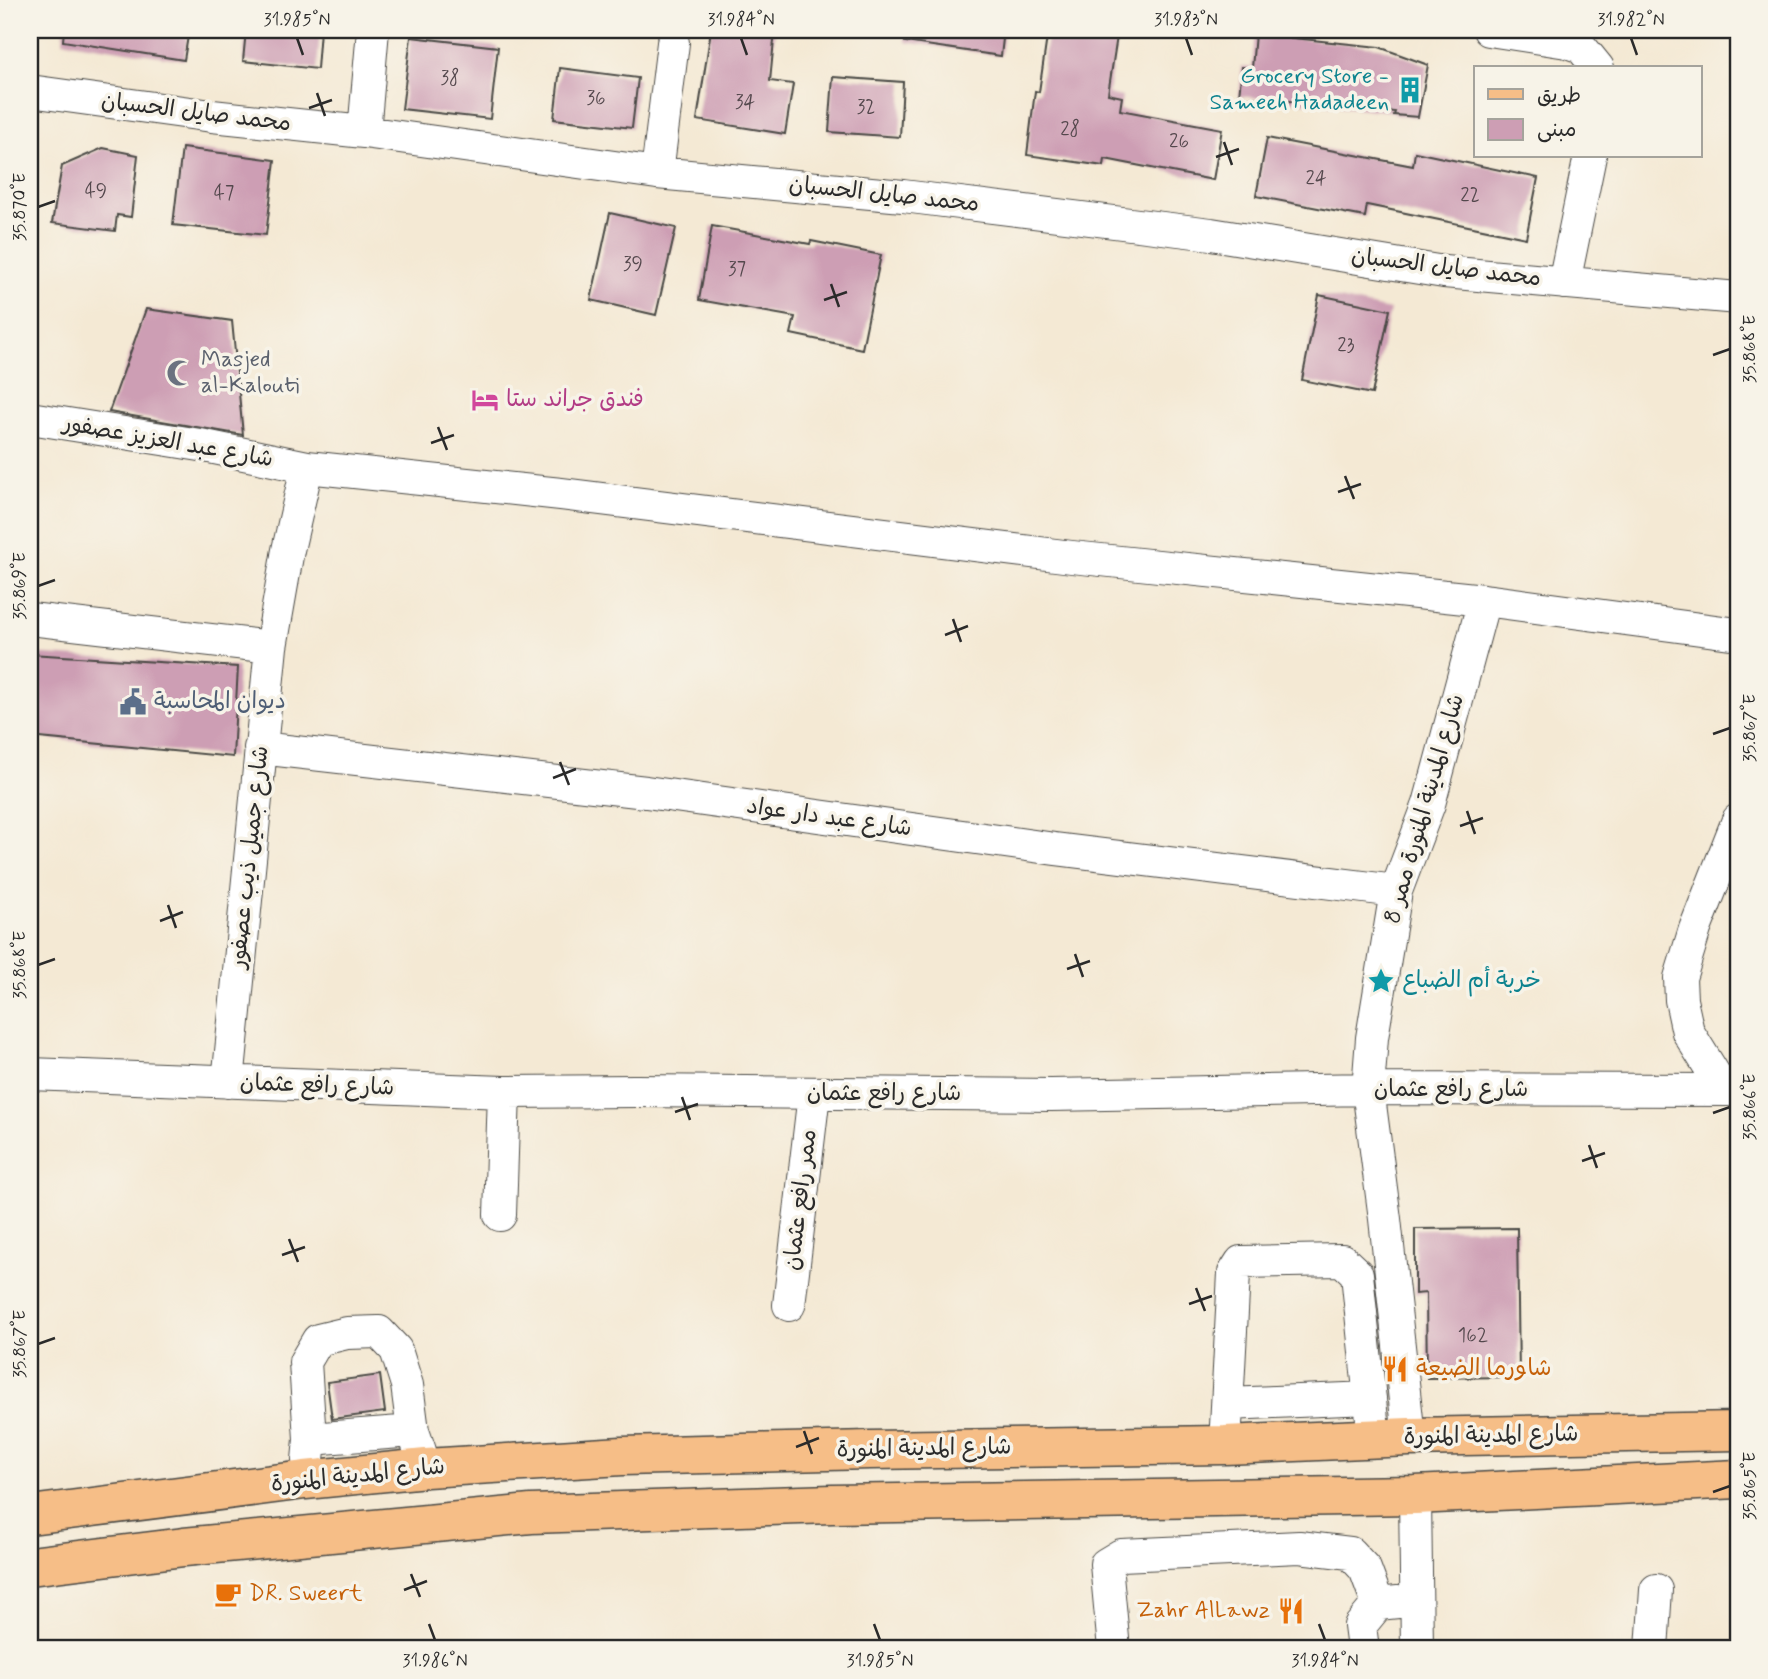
<svg xmlns="http://www.w3.org/2000/svg" width="1768" height="1679" font-family="Mynerve,'Playpen Sans Arabic',sans-serif">
	<rect width="100%" height="100%" fill="#f7f3e8"/>
	<filter id="ink" filterUnits="userSpaceOnUse"><feTurbulence type="fractalNoise" baseFrequency=".0143" numOctaves="2"/><feDisplacementMap in="SourceGraphic" scale="14" xChannelSelector="R" yChannelSelector="G"/><feConvolveMatrix kernelMatrix="1 2 1 2 8 2 1 2 1" color-interpolation-filters="sRGB"/></filter>
	<filter id="wash" filterUnits="userSpaceOnUse"><feTurbulence type="fractalNoise" baseFrequency=".00686" numOctaves="4" result="noise"/><feDisplacementMap in="SourceGraphic" scale="28" xChannelSelector="R" yChannelSelector="G"/><feGaussianBlur stdDeviation="1.57" result="paint"/><feColorMatrix in="noise" values="0 0 0 0 0 0 0 0 0 0 0 0 0 0 0 0 0 1.4 0 .05"/><feComposite in="paint" operator="in"/></filter>
	<g filter="url(#wash)">
		<rect width="100%" height="100%" fill="#f4e9d4"/>
		<g id="blocks">
			<!-- building -->
			<path fill="#cd9eb4" d="M64 30H189L184 60 63 41Z
				M246 30H320L317 69 243 61Z
				M711 30H775L770 81 793 84 785 134 697 120Z
				M906 30H1004L1001 56 905 42Z
				M1048 30H1118L1108 94 1122 97 1120 110 1222 129 1213 180 1105 159 1104 166 1027 155 1035 91 1039 92Z
				M1255 34 1379 47 1428 65 1418 117 1394 115 1395 112 1239 96 1242 67 1252 68Z
				M411 37 498 47 490 119 402 109Z
				M560 68 638 78 632 128 554 119Z
				M833 77 903 82 900 137 829 132Z
				M1267 138 1413 166 1415 152 1538 178 1526 238 1367 205 1365 217 1256 196Z
				M103 148 138 155 131 217 117 215 115 231 52 223 62 166Z
				M182 148 275 160 266 235 173 225Z
				M610 213 676 228 656 315 591 300Z
				M712 226 810 244 811 241 881 255 862 349 791 334 795 317 699 300Z
				M1319 295 1390 310 1372 394 1302 380Z
				M146 309 232 321 243 435 109 412Z
				M30 654 238 667 233 757 30 737Z
				M1517 1228 1519 1377 1427 1378 1426 1293 1415 1294V1229Z
				M380 1375 385 1412 332 1419 327 1382Z"/>
		</g>
	</g>
	<g filter="url(#ink)">
		<use href="#blocks" fill-opacity="0" stroke="#494844" stroke-width="2"/>
		<g fill="none" stroke-linecap="round" stroke-linejoin="round">
			<!-- minor casing -->
			<g stroke="#494844" stroke-width="34">
				<path id="minor" d="M1489 30 1567 42 1581 47 1598 68
					M30 91 212 116 364 132 657 173 903 196 1211 234 1444 272 1738 298
					M364 132 373 30
					M657 173 673 43
					M1564 283 1590 156
					M30 418 200 445 307 467 561 494 1072 557 1484 600 1738 634
					M30 619 271 647
					M260 748 646 792 1055 849 1396 891
					M30 1074 504 1092 636 1091 1051 1095 1368 1089 1738 1090
					M228 1082 271 647 288 550 307 467
					M1724 1090 1688 1032 1681 1000 1680 978 1695 929 1738 820
					M500 1215 504 1092
					M789 1305 814 1094
					M1228 1404 1370 1398
					M1409 1437 1385 1219 1368 1089 1372 1038 1396 891 1429 804 1484 600
					M310 1439 305 1362 318 1340 347 1333 379 1332 396 1350 407 1385 413 1431
					M1225 1445 1234 1273 1241 1262 1342 1260 1357 1274 1374 1439
					M308 1460 310 1439 413 1431 420 1451
					M1415 1495 1417 1649
					M1114 1649 1106 1564 1121 1555 1299 1547 1350 1553 1365 1569 1378 1604
					M1363 1649 1360 1626 1378 1604 1398 1602
					M1652 1649 1656 1590"/>
			</g>
			<!-- major casing -->
			<g stroke="#494844" stroke-width="41">
				<path id="major" d="M30 1515 305 1480 426 1468 622 1456 870 1450 1225 1445 1409 1437 1738 1431
					M30 1566 184 1547 531 1514 832 1504 1415 1495 1738 1479"/>
			</g>
			<!-- minor -->
			<use href="#minor" stroke="#fff" stroke-width="32"/>
			<!-- major -->
			<use href="#major" stroke="#f6be87" stroke-width="38"/>
		</g>
	</g>
	<!-- ticks -->
	<path fill="none" stroke="#2b2b2b" stroke-width="2.5" d="M297 38 303 55M741 38 747 55M1186 38 1192 55M1631 38 1637 55M317 93 325 116M309 108 332 100M1224 142 1232 165M1216 157 1239 149M38 207 55 201M831 284 839 307M824 300 847 292M1713 355 1730 349M438 427 447 450M431 443 454 435M1345 476 1354 499M1338 492 1361 484M38 586 55 580M953 619 961 642M945 635 968 626M1713 734 1730 728M560 762 569 785M553 778 576 769M1467 811 1475 834M1460 826 1483 818M168 905 176 928M160 921 183 912M1075 954 1083 977M38 965 55 959M1067 969 1090 961M682 1097 690 1120M675 1112 698 1104M1713 1113 1730 1107M1589 1145 1597 1168M1582 1161 1605 1153M289 1239 298 1262M282 1255 305 1247M1196 1288 1205 1311M1189 1304 1212 1296M38 1344 55 1338M804 1431 812 1454M796 1447 819 1438M1713 1492 1730 1486M411 1574 420 1597M404 1590 427 1581M429 1624 435 1640M874 1624 880 1640M1319 1624 1325 1640"/>
	<!-- icons -->
	<defs>
		<g id="building-bare" transform="scale(2.1)"><path d="M-4-6H4V6H1V3H-1V6H-4ZM-2.5-4.3h1.7v1.8h-1.7ZM.8-4.3h1.7v1.8H.8ZM-2.5-1h1.7V.8h-1.7ZM.8-1h1.7V.8H.8Z" fill="#0f9aa8" stroke="#f7f3e8" stroke-width="2.5" paint-order="stroke"/></g>
		<g id="mosque-bare" transform="scale(2.1)"><path d="M3.5-4.9A6 6 0 1 0 3.5 4.9A5 5 0 1 1 3.5-4.9Z" fill="#6b7280" stroke="#f7f3e8" stroke-width="2.5" paint-order="stroke"/></g>
		<g id="hotel-bare" transform="scale(2.1)"><path d="M-6-4.5h1.5V1H6V5H4.5V3h-9V5H-6ZM-4 0a1.8 1.8 0 1 1 3.6 0ZM.5 0V-2.5h3Q6-2.5 6 0Z" fill="#d1479c" stroke="#f7f3e8" stroke-width="2.5" paint-order="stroke"/></g>
		<g id="civic-bare" transform="scale(2.1)"><path d="M-.6-6.5H3V-4.5H.6V-3L4-1V1h2V6H-6V1h2V-1L-.6-3ZM-1.2 2.5V6h2.4V2.5Z" fill="#5c6f8a" stroke="#f7f3e8" stroke-width="2.5" paint-order="stroke"/></g>
		<g id="sight-bare" transform="scale(2.1)"><path d="M0-6L1.8-2.2L6-1.7L2.9 1.2L3.7 5.4L0 3.3L-3.7 5.4L-2.9 1.2L-6-1.7L-1.8-2.2Z" fill="#0f9aa8" stroke="#f7f3e8" stroke-width="2.5" paint-order="stroke"/></g>
		<g id="restaurant-bare" transform="scale(2.1)"><path d="M-5-6h1v4h1v-4h1v4h1v-4h1v5L-1.5 .5V6h-2V.5L-5-1ZM5-6V6H3V1.5H1.5Q1.5-4 5-6Z" fill="#e8710a" stroke="#f7f3e8" stroke-width="2.5" paint-order="stroke"/></g>
		<g id="cafe-bare" transform="scale(2.1)"><path d="M-5.5-4.5H6V0H3Q3 3.5 0 3.5H-2.5Q-5.5 3.5-5.5 0ZM3-3.2v2h1.7v-2ZM-6 4.5H4V6H-6Z" fill="#e8710a" stroke="#f7f3e8" stroke-width="2.5" paint-order="stroke"/></g>
	</defs>
	<g fill-rule="evenodd">
		<use href="#building-bare" x="1410" y="90"/>
		<use href="#mosque-bare" x="180" y="373"/>
		<use href="#hotel-bare" x="485" y="400"/>
		<use href="#civic-bare" x="133" y="702"/>
		<use href="#sight-bare" x="1381" y="981"/>
		<use href="#restaurant-bare" x="1395" y="1369"/>
		<use href="#cafe-bare" x="228" y="1594"/>
		<use href="#restaurant-bare" x="1291" y="1611"/>
	</g>
	<g text-anchor="middle" dominant-baseline="central" stroke-width="7" stroke-linejoin="round" paint-order="stroke">
		<!-- number labels -->
		<g font-size="19" fill="#54484d">
			<text x="450" y="78">38</text>
			<text x="596" y="98">36</text>
			<text x="745" y="102">34</text>
			<text x="866" y="107">32</text>
			<text x="1070" y="129">28</text>
			<text x="1179" y="141">26</text>
			<text x="1316" y="178">24</text>
			<text x="96" y="191">49</text>
			<text x="224" y="193">47</text>
			<text x="1470" y="195">22</text>
			<text x="633" y="264">39</text>
			<text x="737" y="269">37</text>
			<text x="1346" y="345">23</text>
			<text x="1473" y="1335">162</text>
		</g>
		<!-- culture labels -->
		<g font-size="23" fill="#0d838f" stroke="#f7f3e8" text-anchor="end">
			<text x="1389" y="77">Grocery Store -<tspan x="1389" dy="26">Sameeh Hadadeen</tspan></text>
			<text x="1402" y="981" text-anchor="start">خربة أم الضباع</text>
		</g>
		<!-- street labels -->
		<g font-size="23" fill="#2b2b2b" stroke="#f7f3e8">
			<text transform="translate(196 113) rotate(7)">محمد صايل الحسبان</text>
			<text transform="translate(884 195) rotate(6)">محمد صايل الحسبان</text>
			<text transform="translate(1446 268) rotate(7)">محمد صايل الحسبان</text>
			<text transform="translate(168 442) rotate(10)">شارع عبد العزيز عصفور</text>
			<text transform="translate(1425 809) rotate(-74)">شارع المدينة المنورة ممر 8</text>
			<text transform="translate(829 818) rotate(8)">شارع عبد دار عواد</text>
			<text transform="translate(250 857) rotate(-84)">شارع جميل ذيب عصفور</text>
			<text transform="translate(317 1086) rotate(2)">شارع رافع عثمان</text>
			<text x="1451" y="1090">شارع رافع عثمان</text>
			<text x="884" y="1094">شارع رافع عثمان</text>
			<text transform="translate(801 1200) rotate(-83)">ممر رافع عثمان</text>
			<text transform="translate(1491 1436) rotate(-1)">شارع المدينة المنورة</text>
			<text transform="translate(924 1449) rotate(-1)">شارع المدينة المنورة</text>
			<text transform="translate(358 1476) rotate(-6)">شارع المدينة المنورة</text>
		</g>
		<!-- worship labels -->
		<g font-size="23" fill="#5b616d" stroke="#f7f3e8" text-anchor="start">
			<text x="201" y="360">Masjed<tspan x="201" dy="26">al-Kalouti</tspan></text>
		</g>
		<!-- hotel labels -->
		<g font-size="23" fill="#b23c85" stroke="#f7f3e8" text-anchor="start">
			<text x="506" y="400">فندق جراند ستا</text>
		</g>
		<!-- service labels -->
		<g font-size="23" fill="#4e5e75" stroke="#f7f3e8" text-anchor="start">
			<text x="154" y="702">ديوان المحاسبة</text>
		</g>
		<!-- food labels -->
		<g font-size="23" fill="#c56008" stroke="#f7f3e8" text-anchor="start">
			<text x="1416" y="1369">شاورما الضيعة</text>
			<text x="249" y="1594">DR. Sweert</text>
			<text x="1270" y="1611" text-anchor="end">Zahr AlLawz</text>
		</g>
	</g>
	<!-- margin -->
	<rect width="1768" height="1679" fill="none" stroke="#f7f3e8" stroke-width="77"/>
	<!-- legend -->
	<rect x="1474" y="66" width="228" height="91" fill="#f7f3e8" stroke="#a5a39c" stroke-width="2"/>
	<rect x="1488" y="89" width="35" height="10" fill="#f6be87" stroke="#a5a39c" stroke-width="2"/>
	<text x="1537" y="102" font-size="21" fill="#2b2b2b">طريق</text>
	<rect x="1488" y="119" width="35" height="21" fill="#cd9eb4" stroke="#a5a39c" stroke-width="2"/>
	<text x="1537" y="136" font-size="21" fill="#2b2b2b">مبنى</text>
	<rect x="38" y="38" width="1692" height="1602" fill="none" stroke="#2b2b2b" stroke-width="2.5"/>
	<g font-size="18" text-anchor="middle" fill="#2b2b2b">
		<text x="297" y="25">31.985°N</text>
		<text x="741" y="25">31.984°N</text>
		<text x="1186" y="25">31.983°N</text>
		<text x="1631" y="25">31.982°N</text>
		<text transform="translate(19 207) rotate(-90)" y="6">35.870°E</text>
		<text transform="translate(1749 349) rotate(-90)" y="6">35.868°E</text>
		<text transform="translate(19 586) rotate(-90)" y="6">35.869°E</text>
		<text transform="translate(1749 728) rotate(-90)" y="6">35.867°E</text>
		<text transform="translate(19 965) rotate(-90)" y="6">35.868°E</text>
		<text transform="translate(1749 1107) rotate(-90)" y="6">35.866°E</text>
		<text transform="translate(19 1344) rotate(-90)" y="6">35.867°E</text>
		<text transform="translate(1749 1486) rotate(-90)" y="6">35.865°E</text>
		<text x="435" y="1666">31.986°N</text>
		<text x="880" y="1666">31.985°N</text>
		<text x="1325" y="1666">31.984°N</text>
	</g>
</svg>
